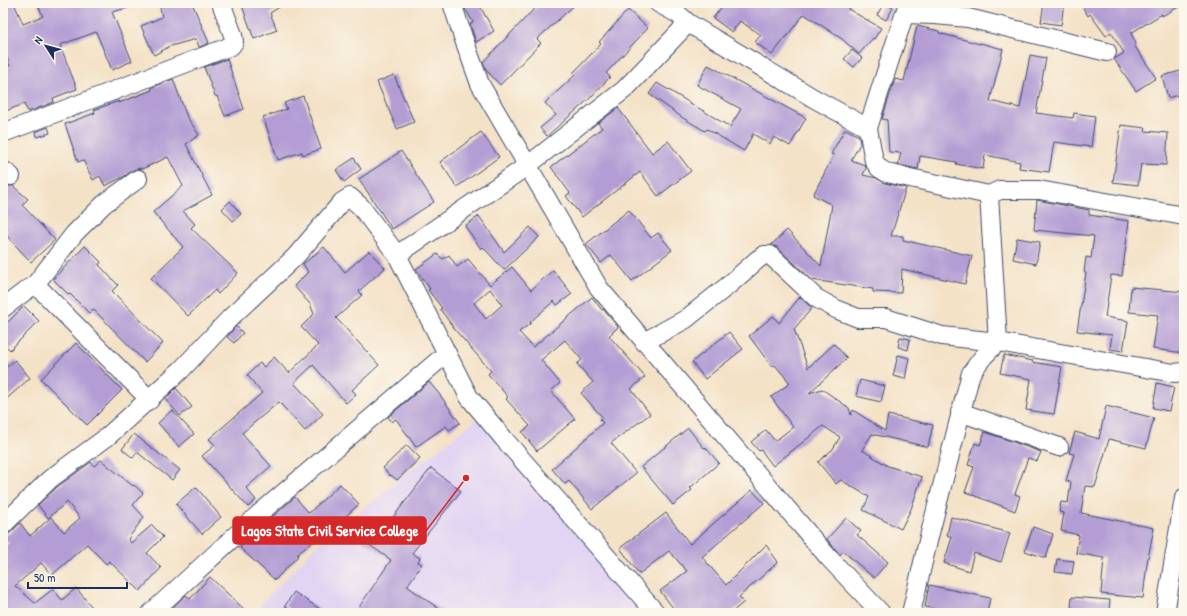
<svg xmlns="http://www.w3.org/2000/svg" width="1187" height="616" font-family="'Patrick Hand',sans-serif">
	<rect width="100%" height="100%" fill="#fbf7ec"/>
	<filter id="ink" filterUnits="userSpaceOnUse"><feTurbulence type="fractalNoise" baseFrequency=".025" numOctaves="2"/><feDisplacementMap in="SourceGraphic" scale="8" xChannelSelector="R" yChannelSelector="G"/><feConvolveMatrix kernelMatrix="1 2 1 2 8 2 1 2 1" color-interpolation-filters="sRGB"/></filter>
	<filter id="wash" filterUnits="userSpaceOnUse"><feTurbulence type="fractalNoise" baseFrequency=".012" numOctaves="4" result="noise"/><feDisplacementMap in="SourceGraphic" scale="16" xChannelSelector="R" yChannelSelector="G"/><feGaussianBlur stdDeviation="0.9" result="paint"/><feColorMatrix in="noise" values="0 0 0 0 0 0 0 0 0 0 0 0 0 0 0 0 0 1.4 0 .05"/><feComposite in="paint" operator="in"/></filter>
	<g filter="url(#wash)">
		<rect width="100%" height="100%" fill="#f4e2c7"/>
		<!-- built -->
		<path fill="#e2d4f3" d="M478 418 647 613H253L316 546Z"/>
		<g id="blocks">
			<!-- building -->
			<path fill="#b39dd4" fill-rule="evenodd" d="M3 3H14L23 24 43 16 37 3H134L135 6 112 12 132 61 112 70 96 32 60 45 77 89 53 98 54 102 28 112 24 104 3 112V68L10 66 3 46Z
				M159 3H192L209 43 199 47 196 39 167 47V48L154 55 141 26 162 17Z
				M241 3H286L270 13 277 30 254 39Z
				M463 3H478L494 31 476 42 470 24 473 22 465 9Z
				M540 3H577L537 39 541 43 500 85 487 71 483 62Z
				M725 3H852L848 9 881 28 874 39 873 38 859 54 842 39 804 14 772 55 755 42 761 35 740 21 732 32 713 18Z
				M884 3 893 8 886 20 877 15Z
				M1044 3H1064L1061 25 1041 22Z
				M1080 3H1184V4L1162 16V14L1131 33 1136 44 1134 45 1156 78 1136 91 1114 59 1124 53 1111 32 1106 36 1090 14 1088 16Z
				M628 10 648 28 606 73 610 77 589 99 547 136 540 128 556 115 545 103 575 75 573 73 601 44 599 42Z
				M917 26 939 31V33L980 44V43L1003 49 990 101 1020 108 1030 55 1046 58 1036 113 1073 118 1074 113 1095 116 1091 147 1054 142 1049 172 1019 168 1020 162 985 155 983 169 956 164 957 162 920 156 918 169 898 165 901 153 889 152 887 120 882 119 895 79 904 81Z
				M852 50 862 58 854 67 844 59Z
				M227 59 244 109 225 116 217 96H215L204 67Z
				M708 65 806 118 790 146 774 137 770 144 753 134 744 151 707 129 705 131 683 118 649 94 657 83 730 127 741 109 697 85Z
				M1184 70V93L1168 98 1162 76Z
				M394 75 414 122 397 129 377 82Z
				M173 79 187 117 199 135 186 144 212 195 183 211 195 224 191 228 238 273 218 294 215 290 188 316 151 278 183 247 153 212 183 186 168 157 142 169 141 168 132 170 125 176 105 186 100 176 93 180 83 160 78 162 65 124 95 113 94 110 119 101V103L152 90 151 88Z
				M303 96 321 149 303 155 302 152 278 160 263 117 287 109 284 103Z
				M618 108 652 153 668 141 691 171 658 196 640 172 582 217 566 196 570 193 551 167 602 128 598 123Z
				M1121 125 1146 128 1145 131 1168 133 1166 165 1141 164 1138 185 1113 182Z
				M48 127 50 133 37 137 36 132Z
				M845 129 859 136 860 144 851 160 865 165 866 168 863 175 876 178 885 183 906 188 891 236H903V240L972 256 965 284 902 269 901 293 873 292V289L812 280 777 247 771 245 787 230 821 266 832 205 813 195 834 155 831 154Z
				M481 132 499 157 457 187 440 162Z
				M401 151 434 202 392 229 359 179Z
				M354 158 361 169 344 182 336 170Z
				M8 186H13L28 199 22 205 55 240 31 262 4 233 8 229 3 225V191Z
				M1037 200 1089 210V215L1129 221 1122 276 1111 275 1105 317 1128 321 1123 351 1110 349 1112 335 1077 331 1086 273 1084 272 1086 257 1091 258 1094 236 1034 230Z
				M230 201 241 214 233 221 222 209Z
				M629 210 651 238 658 233 672 250 632 281 611 255 601 263 586 244Z
				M479 216 504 252 530 227 539 237 504 270 483 247 481 249 465 226Z
				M1017 238 1040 242 1036 264 1013 259Z
				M85 246 101 262 99 265 118 285 112 291 163 343 145 362 93 309 89 313 70 294 69 295 53 279Z
				M324 247 345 272 369 251 385 268 359 291 362 295 336 318 379 365 352 390 356 394 346 403 313 365 294 383 323 414 305 431 279 402 242 433 271 466 246 488 256 500 248 507 202 456 215 445 209 439 262 393 254 384V383L247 375 260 363 264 367 274 357 289 373 318 345 301 327 314 314 310 304 294 286 308 272 303 264Z
				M437 254 443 259 449 255 457 267 468 259 490 285 512 267 531 290 553 270 572 294 557 305 554 301 530 322 531 323 519 332 533 347 592 297 602 310 603 309 618 327 609 336 645 377 631 389 650 414 611 443 636 473 592 509 569 481 565 484 552 469 603 423 600 419 603 418 581 393 593 382 577 364 582 360 565 340 541 360 560 383 551 391 575 419 537 451 522 432 530 426 506 399 508 397 488 374 491 371 456 331 440 309 442 308 428 290 430 289 416 269ZM490 289 502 305 486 319 474 303Z
				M1131 287 1184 292V353L1153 349 1158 315 1129 312Z
				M800 297 812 308 794 329 808 368 834 344 847 358 809 393 822 389 849 408 851 415 853 410 885 431 888 415 933 425 928 447 872 434 862 450 888 466 922 477 911 509 901 529 863 510 869 497 841 480 836 484 818 462 833 449 840 437 823 426 773 466 761 450 759 451 751 442 766 430 775 441 793 427 771 397 790 383 775 365 772 367 749 336 773 316 779 323Z
				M24 306 39 321 10 350 3 343V327Z
				M236 326 243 333 234 343 227 337Z
				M729 332 743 349 705 379 692 362Z
				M900 337 910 339 908 350 898 347Z
				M76 343 122 390 87 425 41 379Z
				M898 355 909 358 905 379 893 376Z
				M1004 355 1033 361 1032 362 1062 367 1054 414 1026 410 1031 379 1000 373Z
				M15 360 30 378 3 402V370Z
				M860 380 885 386 881 402 856 396Z
				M429 382 440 395 460 423 449 430 446 426 416 447 396 419 392 422 388 417Z
				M1157 383 1174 387 1169 411 1153 408Z
				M176 388 192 407 180 416 165 399Z
				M1106 406 1154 418 1146 448 1109 439 1095 487 1085 486 1081 513 1154 528 1147 563 1143 598 1101 594 1104 558 1076 553 1079 535 1061 531 1064 513 1059 512 1061 502 1068 503 1071 482 1066 481 1074 454 1069 453 1075 432 1099 439Z
				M172 410 194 434 179 447 158 423Z
				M688 428 704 448 705 447 719 463 690 488 692 490 673 505 641 467Z
				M985 432 1041 452 1037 461 1028 458 1015 494 1020 496 1015 511 965 492 974 467 968 465 975 443 980 445Z
				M134 434 180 470 172 480 137 452 133 458 122 449Z
				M407 445 420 458 397 480 391 475 390 476 383 468Z
				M101 460 133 486 134 485 143 493 133 505 144 517 128 539 131 543 152 525 163 537 147 553 161 568 140 591 109 561 106 564 87 544 52 575 41 563 15 586 35 603 53 589 62 600 76 588 97 613H3V548L9 543 3 536 10 533 20 523 30 536 51 517 64 532 80 518 67 502 48 518 38 505 57 487 91 462 94 466Z
				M431 468 461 491 412 553 420 558 418 562 422 564 407 586 445 613H355L391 560 361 539V535L356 533 363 521 381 533Z
				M340 484 359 504 333 528 331 525 297 555 298 556 275 580 240 548 254 533 295 497 309 513Z
				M196 487 221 517 202 534 176 504Z
				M752 490 764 503 702 557 726 585 766 545 778 562 739 597 744 602 731 613H677L660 591 687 571 669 551 639 574 620 548 666 513 690 544Z
				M951 517 1010 533 1001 562 974 553 969 571 944 563 952 537 947 535Z
				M846 518 861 531 857 535 888 562 874 578 843 551 840 555 827 539Z
				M1033 527 1053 534 1046 558 1025 551Z
				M1057 559 1074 561 1072 574 1055 572Z
				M210 577 248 613H167L186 595 190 599Z
				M929 585 990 598 987 613H956L925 607Z
				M294 592 326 613H295L285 606Z
				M1072 597 1110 600 1109 613H1078V609L1071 608Z"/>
		</g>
	</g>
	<g filter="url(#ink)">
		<use href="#blocks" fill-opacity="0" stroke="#3c4a6e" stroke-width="1"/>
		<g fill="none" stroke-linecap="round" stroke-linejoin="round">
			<!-- minor casing -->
			<g stroke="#3c4a6e" stroke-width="20">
				<path id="minor" d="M452 3 463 37 480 84 599 288 829 558 881 613
					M658 3 678 14 688 23 815 99 868 128
					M908 3 868 128 874 161 879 168 887 173 896 175 989 195 1000 190H1039L1184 216
					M905 14 935 15 968 18 1107 52
					M3 133 231 46 234 42 233 35 221 3
					M3 170 11 176
					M397 255 527 166 625 89 688 23
					M34 286 74 234 104 204 138 179
					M3 308 28 289 34 286 40 289 150 400
					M644 342 686 319 730 284 757 260 764 255H770L816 298 838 310 858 318H886L942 336 998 342 1174 373 1184 372
					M960 412 1059 447
					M3 525 50 479 107 437 181 370 230 318 295 257 342 202 350 197 361 207 397 255 469 397 504 439 656 613
					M151 613 260 513 447 353
					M911 613 929 537 971 373 983 357 998 342 989 195
					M1165 613 1184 498"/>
			</g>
			<!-- minor -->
			<use href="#minor" stroke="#fff" stroke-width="18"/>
		</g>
	</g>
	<!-- callouts -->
	<path fill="none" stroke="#d62828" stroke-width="1.5" d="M466 478L426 531"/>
	<circle fill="#d62828" stroke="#fbf7ec" stroke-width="1.5" cx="466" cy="478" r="4"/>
	<rect fill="#d62828" stroke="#d62828" stroke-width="1.5" x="233" y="517" width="193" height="27" rx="4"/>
	<g font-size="15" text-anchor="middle" font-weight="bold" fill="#fff">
		<text x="330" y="536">Lagos State Civil Service College</text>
	</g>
	<!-- margin -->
	<rect width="1187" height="616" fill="none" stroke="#fbf7ec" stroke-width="16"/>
	<!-- north arrow -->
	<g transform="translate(46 46) rotate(306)" stroke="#fbf7ec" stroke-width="3" paint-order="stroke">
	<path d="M0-3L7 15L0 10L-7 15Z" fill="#1b2f5e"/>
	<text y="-6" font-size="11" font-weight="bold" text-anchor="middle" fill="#1b2f5e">N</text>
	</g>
	<!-- scale -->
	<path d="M28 582v6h99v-6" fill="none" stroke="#1b2f5e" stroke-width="2"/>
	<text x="34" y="582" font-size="12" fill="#1b2f5e" stroke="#fbf7ec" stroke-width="3" paint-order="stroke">50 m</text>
</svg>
